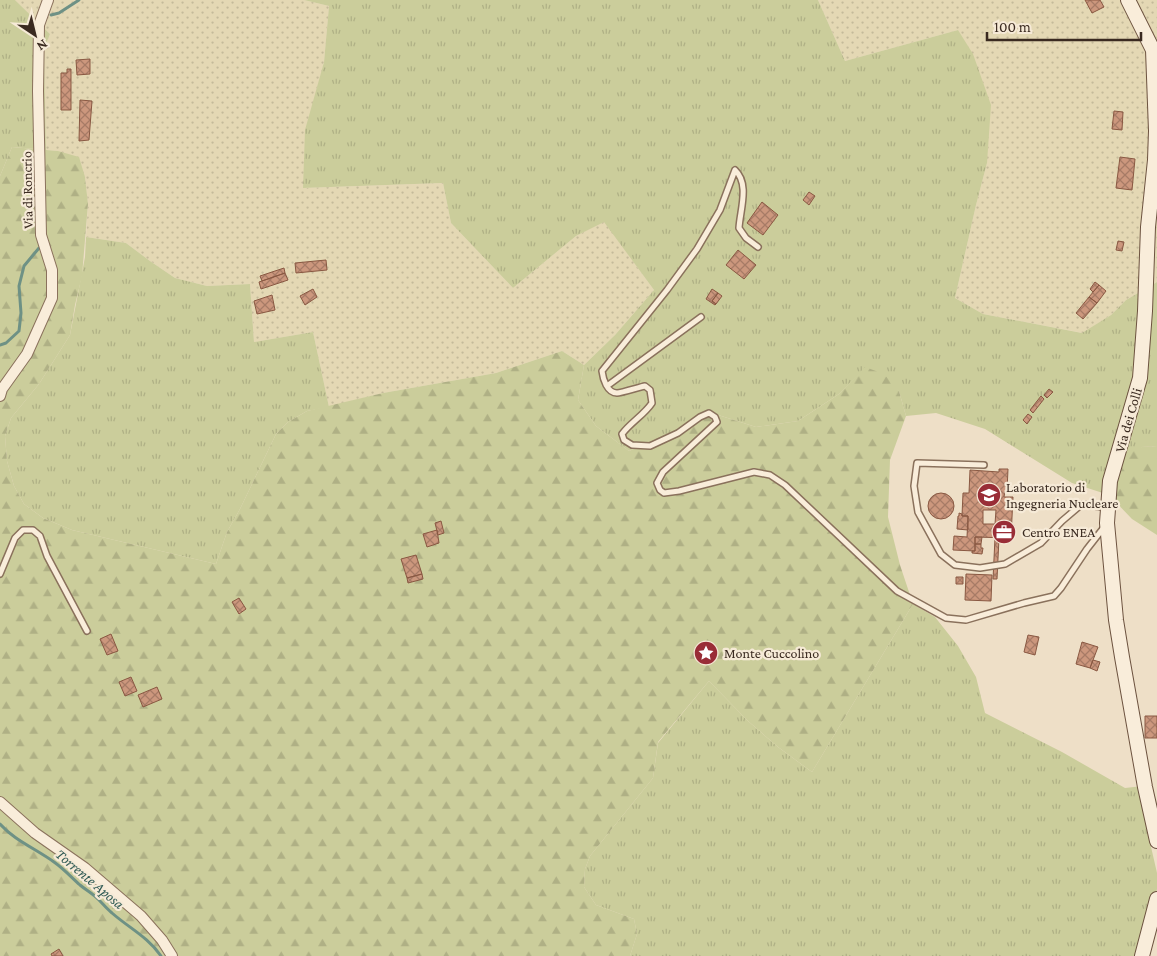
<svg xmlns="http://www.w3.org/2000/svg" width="1157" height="956" font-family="'Crimson Pro',serif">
	<defs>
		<pattern id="farmland-dots" width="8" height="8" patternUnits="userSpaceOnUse" patternTransform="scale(1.25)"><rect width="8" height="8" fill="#e4d8b4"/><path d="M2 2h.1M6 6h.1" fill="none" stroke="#c4ba9a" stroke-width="1.8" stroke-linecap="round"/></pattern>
		<pattern id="grass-tufts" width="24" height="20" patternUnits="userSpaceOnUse" patternTransform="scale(1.25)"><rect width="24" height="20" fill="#cbcd9b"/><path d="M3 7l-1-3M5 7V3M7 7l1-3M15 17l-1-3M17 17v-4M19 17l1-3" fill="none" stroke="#afb085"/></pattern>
		<pattern id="forest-firs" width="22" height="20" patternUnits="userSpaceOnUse" patternTransform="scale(1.25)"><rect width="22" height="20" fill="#cbcd9b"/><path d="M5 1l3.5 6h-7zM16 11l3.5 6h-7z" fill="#afb085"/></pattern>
		<pattern id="building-cross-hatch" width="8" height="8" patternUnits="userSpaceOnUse" patternTransform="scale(1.25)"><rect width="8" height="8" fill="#cc977d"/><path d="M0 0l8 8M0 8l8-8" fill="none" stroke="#a77b66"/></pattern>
	</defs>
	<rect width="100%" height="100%" fill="#eedfc7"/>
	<!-- farmland -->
	<path fill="url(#farmland-dots)" d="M15 0H304L329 6 324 62 316 94 303 188 443 183 451 223 513 288 576 236 604 221 654 290 615 335 584 365 562 351 496 373 383 393 329 407 313 332 254 342 250 284 207 286 175 278 150 261 126 243 86 237 88 204 85 177 58 151 46 150 44 49 50 34Z
		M818 0H1157V282L1126 300 1111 315 1083 333 983 314 955 298 976 205 987 163 958 30 845 61Z"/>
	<!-- grass -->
	<path fill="url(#grass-tufts)" d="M0 0H15L50 34 44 49 46 150 12 147 0 176Z
		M304 0H818L845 61 958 30 973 54 991 105 987 163 976 205 955 298 983 314 1082 333 1111 315 1126 300 1157 282V446L1142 447 1109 495 1072 483 985 429 936 413 906 416 899 391 865 368 839 394 798 421 756 427 715 414 629 451 596 426 578 400 584 365 615 335 654 290 604 222 576 236 513 288 451 223 443 183 303 188 305 130 324 62 329 6Z
		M86 237 126 243 150 261 175 278 207 286 250 284 254 342 313 332 329 407 307 411 288 422 276 434 240 509 227 532 216 564 72 530 43 518 24 504 14 486 7 461 5 436 11 418 39 384 70 335 85 257Z
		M913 604 935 617 958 646 976 677 985 713 1062 752 1125 788 1143 786 1146 825 1157 873V889L1148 938 1141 956H630L637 934 634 919 596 905 584 887 585 869 590 856 653 778 658 743 709 681 748 721 778 747 812 772Z"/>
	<!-- forest -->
	<path fill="url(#forest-firs)" d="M12 147 58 151 79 157 85 177 88 204 82 276 75 305 70 335 39 384 11 418 5 436 7 461 14 486 24 504 43 518 72 530 216 564 227 532 240 509 276 434 288 422 307 411 383 393 496 373 562 351 584 365 578 400 596 426 629 451 715 414 756 427 798 421 839 394 865 367 884 374 899 391 906 416 890 460 888 517 900 565 913 604 812 772 778 747 748 721 709 681 658 742 653 778 590 856 585 869 584 887 596 905 634 919 637 934 630 956H0V176Z
		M1157 446V535L1132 519 1109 495 1120 454 1142 447Z"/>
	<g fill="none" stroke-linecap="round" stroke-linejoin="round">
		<!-- stream -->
		<path stroke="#6e9185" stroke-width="3" d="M51 15 59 13 79 0
			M0 345 6 343 19 331 21 313 19 286 24 266 39 248
			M0 824C14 840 36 849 54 862 64 869 71 877 80 885 86 890 93 894 98 899 103 904 107 909 112 913 129 928 148 937 161 956"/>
	</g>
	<!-- building -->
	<path fill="url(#building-cross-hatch)" stroke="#895842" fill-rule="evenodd" d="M1085 0H1100L1104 7 1092 13Z
		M90 59V74L77 75 76 60Z
		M67 69H71V110H61V73H67Z
		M80 100 92 101 89 140 79 141Z
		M1114 111 1123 112 1122 130 1112 129Z
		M1120 157 1135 159 1132 190 1116 188Z
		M809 192 815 196 809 205 803 200Z
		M762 202 778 215 763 235 747 223Z
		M1118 241 1124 242 1122 251 1116 250Z
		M738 250 756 265 744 279 726 265Z
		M326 260 327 270 296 273 295 263Z
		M284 268 285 273 262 281 260 276Z
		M285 273 288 280 261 289 259 282Z
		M1095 282 1099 285 1093 292 1090 289Z
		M1099 285 1106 291 1097 303 1089 297Z
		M313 289 317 297 305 305 300 296Z
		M712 289 718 293 712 301 716 304 715 305 706 299Z
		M718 293 722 296 716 304 712 301Z
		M272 295 275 310 257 314 254 301Z
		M1089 297 1097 303 1083 319 1076 313Z
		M1049 389 1053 392 1047 398 1044 395Z
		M1041 396 1044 399 1033 413 1030 410Z
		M1028 414 1032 417 1027 424 1023 420Z
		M999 469H1008L1007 491H1005L1004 497H1013L1011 538 975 537V551L953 550 954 536 967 537 968 516H962L963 493H969L970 470 999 472ZM983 510H996L995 524H983Z
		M928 506a13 13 0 1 1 26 0a13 13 0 1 1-26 0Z
		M959 513 962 514V516H968V530L957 529 958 516H959Z
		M441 521 444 533 438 535 435 523Z
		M437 530 439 543 427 547 423 534Z
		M975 537H982L981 544H975Z
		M995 538H999L997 579H993Z
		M975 544H981V548H983L982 554 972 553V551H975Z
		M416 555 422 574 407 578 401 559Z
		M422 574 423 579 408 583 407 578Z
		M966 574 992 575 991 601 965 600Z
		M956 577H963V584H956Z
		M239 598 246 609 239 614 232 602Z
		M111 634 118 651 107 655 100 639Z
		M1028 635 1039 637 1035 655 1024 652Z
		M1082 642 1098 647 1090 668 1076 664Z
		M1093 660 1100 662 1097 671 1090 668Z
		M131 677 137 691 125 696 119 682Z
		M157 687 162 699 143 707 138 695Z
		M1145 716H1157V738H1145Z
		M59 949 63 956H52L51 954Z"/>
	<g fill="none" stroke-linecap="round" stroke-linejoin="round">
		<!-- service casing -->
		<g stroke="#8a715c" stroke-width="8">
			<path id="service" d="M758 247 746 238 739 228C740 210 750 184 735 170L720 210 697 249 667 290 602 371C603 379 607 393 617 393 621 393 640 387 645 386L650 390 652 403C644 415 631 422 622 434L624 440 632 445 650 446 678 433 700 417 709 413 715 417 717 422 663 472 657 483 660 490 664 493 679 491 754 472 770 475 785 485 897 591 946 618 966 620 1024 603 1054 596 1061 588 1087 549 1105 526
				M607 386 701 317
				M984 465 917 463 914 486 918 512 941 554 955 565 980 568 1005 564 1041 543 1062 521 1082 504 1108 508
				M0 574 15 538 23 530H33L40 536 47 556 87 631"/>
		</g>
		<!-- minor casing -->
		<g stroke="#8a715c" stroke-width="12">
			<path id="minor" d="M0 396 2 389 27 354 52 298V270L41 235 38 91 39 25 48 0
				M0 802 35 833 85 868 141 916 162 940 172 956"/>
		</g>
		<!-- secondary casing -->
		<g stroke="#6c523f" stroke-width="16">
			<path id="secondary" d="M1128 0 1153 50 1156 131 1155 160 1148 227 1145 311 1140 378 1110 481 1107 523 1116 620 1122 657 1145 787 1157 841
				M1142 956 1157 899"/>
		</g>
		<!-- service -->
		<use href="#service" stroke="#f9edda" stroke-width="5"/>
		<!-- minor -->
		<use href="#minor" stroke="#f9edda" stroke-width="10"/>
		<!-- secondary -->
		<use href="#secondary" stroke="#f9edda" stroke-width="14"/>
	</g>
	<!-- icons -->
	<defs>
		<g id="university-disc" transform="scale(1.25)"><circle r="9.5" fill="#992d37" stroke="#f6ead7"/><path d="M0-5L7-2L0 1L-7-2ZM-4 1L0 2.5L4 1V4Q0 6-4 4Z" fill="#fff"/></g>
		<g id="office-disc" transform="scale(1.25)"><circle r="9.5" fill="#992d37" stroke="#f6ead7"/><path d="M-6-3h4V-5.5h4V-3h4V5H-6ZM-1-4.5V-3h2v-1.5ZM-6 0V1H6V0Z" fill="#fff"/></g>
		<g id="sight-disc" transform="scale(1.25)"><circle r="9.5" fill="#992d37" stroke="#f6ead7"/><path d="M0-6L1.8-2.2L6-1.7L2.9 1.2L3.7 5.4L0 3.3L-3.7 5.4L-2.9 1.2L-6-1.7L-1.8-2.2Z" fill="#fff"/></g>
	</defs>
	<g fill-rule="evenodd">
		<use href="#university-disc" x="989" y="495"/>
		<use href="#office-disc" x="1004" y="532"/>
		<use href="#sight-disc" x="706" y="653"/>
	</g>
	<g text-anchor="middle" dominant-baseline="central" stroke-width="4.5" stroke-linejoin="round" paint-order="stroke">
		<!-- street labels -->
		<g font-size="14" fill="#3a2a20" stroke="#f6ead7">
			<text transform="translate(27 190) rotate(-91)">Via di Roncrio</text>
			<text transform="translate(1128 420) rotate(-74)">Via dei Colli</text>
		</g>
		<!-- poi labels -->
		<g font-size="14" fill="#3a2a20" stroke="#f6ead7" text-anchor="start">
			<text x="1006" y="487">Laboratorio di<tspan x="1006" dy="16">Ingegneria Nucleare</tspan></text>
			<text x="1022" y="532">Centro ENEA</text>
			<text x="724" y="653">Monte Cuccolino</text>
		</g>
		<!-- water labels -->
		<g font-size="15" font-style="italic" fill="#2f5a54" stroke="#f6ead7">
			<text transform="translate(90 879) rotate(40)">Torrente Aposa</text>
		</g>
	</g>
	<!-- north arrow -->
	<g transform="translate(35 35) rotate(145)" stroke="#f6ead7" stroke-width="4" paint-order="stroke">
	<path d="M0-4L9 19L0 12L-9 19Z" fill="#3a2a20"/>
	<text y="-8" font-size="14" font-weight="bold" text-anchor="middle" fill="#3a2a20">N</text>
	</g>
	<!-- scale -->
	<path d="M987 32v8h154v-8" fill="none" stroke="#3a2a20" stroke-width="2.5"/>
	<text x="994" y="32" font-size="15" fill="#3a2a20" stroke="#f6ead7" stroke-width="4" paint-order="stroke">100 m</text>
</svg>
